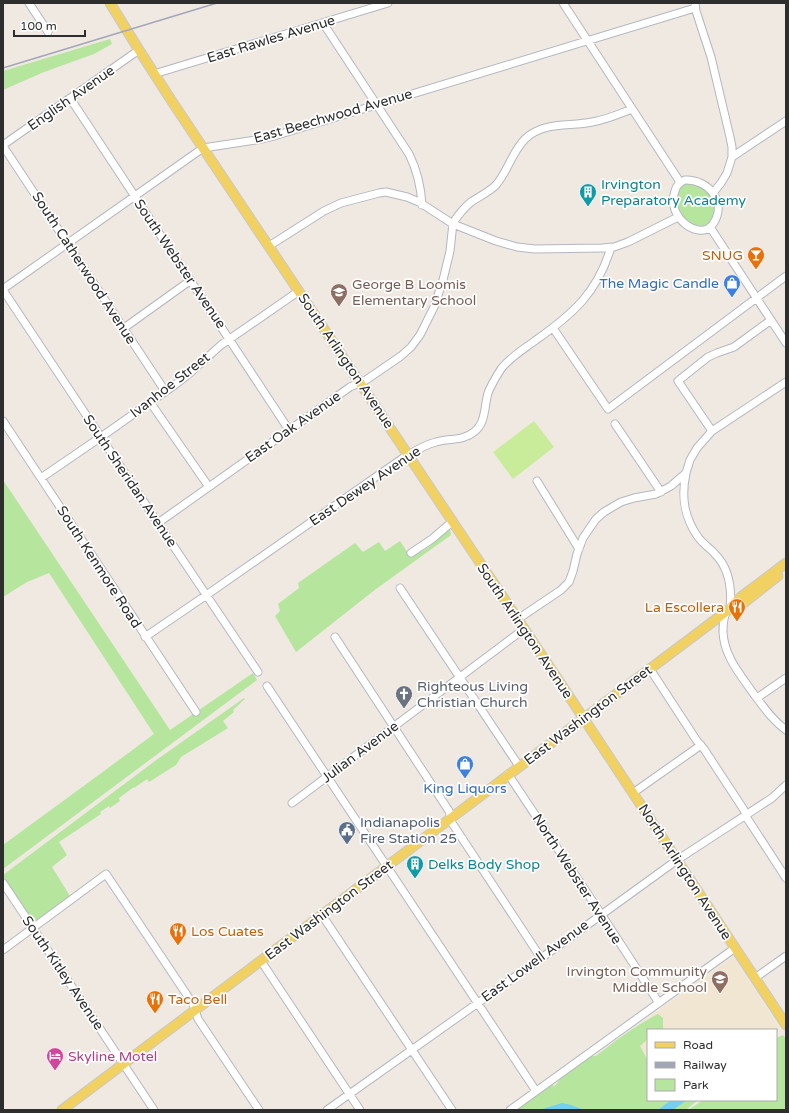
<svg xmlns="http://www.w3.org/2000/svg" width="789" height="1113" font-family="'Varela Round',sans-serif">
	<rect width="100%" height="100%" fill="#efe9e1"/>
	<!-- education -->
	<path fill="#f0e6d1" d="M733 957 781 1031 776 1033V1030H648V1074L596 1056Z"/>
	<!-- green -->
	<path fill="#b6e59e" d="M110 39 112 44 94 54 44 72 3 90V71Z
		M687 182C691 183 698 184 702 186 712 192 718 206 714 217 713 220 710 223 709 225 694 229 680 220 676 205 675 201 677 194 677 189Z
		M3 480 170 730 253 673 257 680 3 869V845L100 774 154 734 49 573 27 582 3 597Z
		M450 529 451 534V535L376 589 296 652 275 616 280 611 278 604 299 588 298 583 355 543 363 552 379 542 385 551 400 541 410 556C430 550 434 541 450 529Z
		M244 698 245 699 233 710 234 712 223 721 228 728 181 757 176 765 149 782 147 779 134 788V787L119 798 120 801 110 808 109 806 100 812 101 814 59 842 67 855 52 867 70 896 69 898 37 921 33 920 4 878 3 875 155 761Z
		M658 1014 663 1018V1029L648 1030V1039L640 1046 648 1061V1100H698L686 1110H516L549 1085H553L554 1087 562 1077 591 1056H596C616 1040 635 1026 658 1014Z
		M783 1035 786 1039V1110H688L703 1100H776V1038Z"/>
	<!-- pitch -->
	<path fill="#c9ec9a" d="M534 421 554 447 513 479 493 452Z"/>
	<!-- water -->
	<path fill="#75cff0" d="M671 1100H687L673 1110H658Z
		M562 1103 571 1105 584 1110H539Z"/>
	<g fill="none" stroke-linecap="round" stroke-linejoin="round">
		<!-- minor casing -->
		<g stroke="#b4b7c1" stroke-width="9">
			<path id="minor" d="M29 3 48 32
				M563 3 680 182
				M695 3 696 11 711 57 730 137 732 147V157
				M323 23 409 154C417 170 421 187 422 205
				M154 74 388 3
				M70 98 289 430
				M3 145 139 50
				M3 146 165 391
				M685 180C708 179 728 202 713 224 701 242 665 218 675 191 676 186 680 182 685 180Z
				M713 193 721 183 727 173 732 157 786 121
				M710 227 786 343
				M269 246 324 211 341 203 379 193 386 192 407 197 419 202 453 224 496 241 517 247 535 249 602 248 614 247 628 242 678 217
				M3 289 203 148 256 140 274 136 695 8
				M3 290 158 523 258 672
				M124 328 191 280
				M553 328 608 409 786 276
				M150 402 209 487
				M3 421 196 712
				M615 424 661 492
				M712 431 678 381 708 357 717 353 734 347 771 320
				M686 473C681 497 684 517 698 537 703 544 710 548 715 554 730 569 732 589 730 609
				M41 478 101 437 176 384 190 373 221 345 299 291
				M537 481 579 549
				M158 523 350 387 366 380 401 356 411 347 420 335 434 307 443 280 450 251 453 223C458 215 464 208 471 202 480 196 489 192 496 185 508 171 512 152 525 139 543 121 570 127 592 122 606 120 619 114 632 109
				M411 553 432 539 453 521
				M400 588 519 766
				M727 611C723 617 723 625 723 632 724 656 740 674 753 693 763 706 772 720 786 730
				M518 619 561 590 569 582 573 571 577 554 583 538 596 519 604 512 621 502 634 498 656 494 671 486 686 473 690 460 697 448 712 431 786 382
				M145 637 208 594 403 458C413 452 424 445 436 442 449 438 463 441 474 432 486 423 484 407 488 393 491 385 496 377 501 369 510 357 524 349 536 340 573 314 598 292 611 247
				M335 637 449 811 452 823 541 958
				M650 669 697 741 704 749 744 810 746 815
				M267 686 536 1091
				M757 698 786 678
				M508 774 601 914 659 1003
				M633 793 701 745
				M292 803 524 629
				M745 815 786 878
				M3 883 154 1110
				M322 915 452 1110
				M3 950 106 874 193 1004 198 1019 259 1110
				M261 961 360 1110
				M755 978 786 956
				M327 1110 561 944 677 860 772 798 786 785
				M510 1110 735 948"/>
		</g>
		<!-- major casing -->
		<g stroke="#c9c9c9" stroke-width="11">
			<path id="major" d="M110 3 139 50 173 103 555 675 786 1025
				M734 606 745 602 778 576
				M62 1110 727 611 741 597 786 563"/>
		</g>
		<!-- minor -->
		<use href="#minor" stroke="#fff" stroke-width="7"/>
		<!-- major -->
		<use href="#major" stroke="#f2d163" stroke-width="9"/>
		<!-- rail -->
		<path stroke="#a3a6b8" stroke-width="1.5" d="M3 68 217 3"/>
	</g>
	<!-- icons -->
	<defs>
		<g id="building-pin" transform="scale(0.9)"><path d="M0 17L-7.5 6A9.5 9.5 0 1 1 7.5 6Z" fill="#0f9aa8" stroke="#fff"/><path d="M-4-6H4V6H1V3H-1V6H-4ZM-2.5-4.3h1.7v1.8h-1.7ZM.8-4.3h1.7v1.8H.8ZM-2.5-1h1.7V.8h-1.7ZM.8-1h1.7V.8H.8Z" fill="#fff"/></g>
		<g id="bar-pin" transform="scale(0.9)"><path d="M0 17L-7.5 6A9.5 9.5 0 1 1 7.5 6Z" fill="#e8710a" stroke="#fff"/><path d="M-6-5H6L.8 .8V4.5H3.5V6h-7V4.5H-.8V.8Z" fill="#fff"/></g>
		<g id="shop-pin" transform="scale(0.9)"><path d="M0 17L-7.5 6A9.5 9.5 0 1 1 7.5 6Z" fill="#3f7fe0" stroke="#fff"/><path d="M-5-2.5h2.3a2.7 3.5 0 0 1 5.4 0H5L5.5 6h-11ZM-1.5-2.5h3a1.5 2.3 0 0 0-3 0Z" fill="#fff"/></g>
		<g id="school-pin" transform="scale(0.9)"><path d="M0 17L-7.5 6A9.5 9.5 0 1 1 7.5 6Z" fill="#8d6e63" stroke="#fff"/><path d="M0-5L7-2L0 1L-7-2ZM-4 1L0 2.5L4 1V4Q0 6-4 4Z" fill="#fff"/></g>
		<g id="restaurant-pin" transform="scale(0.9)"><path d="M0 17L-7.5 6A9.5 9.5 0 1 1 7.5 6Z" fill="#e8710a" stroke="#fff"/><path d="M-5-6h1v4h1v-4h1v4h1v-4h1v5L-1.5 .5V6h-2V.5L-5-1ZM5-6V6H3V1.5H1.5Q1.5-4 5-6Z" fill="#fff"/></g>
		<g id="church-pin" transform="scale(0.9)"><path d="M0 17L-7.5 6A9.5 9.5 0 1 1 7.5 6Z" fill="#6b7280" stroke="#fff"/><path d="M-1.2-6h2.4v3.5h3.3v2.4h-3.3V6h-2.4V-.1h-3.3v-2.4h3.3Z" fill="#fff"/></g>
		<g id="civic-pin" transform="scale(0.9)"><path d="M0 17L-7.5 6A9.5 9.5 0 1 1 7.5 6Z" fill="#5c6f8a" stroke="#fff"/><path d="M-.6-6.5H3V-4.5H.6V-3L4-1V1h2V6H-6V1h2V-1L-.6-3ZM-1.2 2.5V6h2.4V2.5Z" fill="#fff"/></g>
		<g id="hotel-pin" transform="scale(0.9)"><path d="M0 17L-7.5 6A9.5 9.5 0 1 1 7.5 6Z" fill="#d1479c" stroke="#fff"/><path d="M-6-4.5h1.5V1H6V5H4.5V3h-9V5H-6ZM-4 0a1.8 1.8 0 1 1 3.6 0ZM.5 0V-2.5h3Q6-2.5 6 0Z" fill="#fff"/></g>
	</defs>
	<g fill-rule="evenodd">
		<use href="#building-pin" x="588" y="192"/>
		<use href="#bar-pin" x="756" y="255"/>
		<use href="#shop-pin" x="732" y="283"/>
		<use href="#school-pin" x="339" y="292"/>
		<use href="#restaurant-pin" x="737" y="607"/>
		<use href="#church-pin" x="404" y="694"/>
		<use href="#shop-pin" x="465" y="764"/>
		<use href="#civic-pin" x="347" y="830"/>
		<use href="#building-pin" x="415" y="864"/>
		<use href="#restaurant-pin" x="178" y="931"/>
		<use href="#school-pin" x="720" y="979"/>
		<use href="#restaurant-pin" x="155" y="999"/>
		<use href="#hotel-pin" x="55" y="1056"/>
	</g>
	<g text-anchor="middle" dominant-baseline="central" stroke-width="3.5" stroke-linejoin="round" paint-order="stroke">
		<!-- street labels -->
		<g font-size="14" fill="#2e2e2e" stroke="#fff">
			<text transform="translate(271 39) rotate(-17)">East Rawles Avenue</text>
			<text transform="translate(71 98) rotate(-35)">English Avenue</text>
			<text transform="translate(333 116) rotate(-16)">East Beechwood Avenue</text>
			<text transform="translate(180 264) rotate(56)">South Webster Avenue</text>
			<text transform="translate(84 268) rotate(57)">South Catherwood Avenue</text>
			<text transform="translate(346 361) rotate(56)">South Arlington Avenue</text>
			<text transform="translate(170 385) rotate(-38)">Ivanhoe Street</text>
			<text transform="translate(293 427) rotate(-35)">East Oak Avenue</text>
			<text transform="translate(130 481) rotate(56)">South Sheridan Avenue</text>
			<text transform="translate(365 486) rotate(-34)">East Dewey Avenue</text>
			<text transform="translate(99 567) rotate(57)">South Kenmore Road</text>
			<text transform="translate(525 631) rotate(56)">South Arlington Avenue</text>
			<text transform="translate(588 715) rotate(-37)">East Washington Street</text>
			<text transform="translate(360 752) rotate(-37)">Julian Avenue</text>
			<text transform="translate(685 872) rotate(57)">North Arlington Avenue</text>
			<text transform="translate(577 879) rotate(57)">North Webster Avenue</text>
			<text transform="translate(329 910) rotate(-37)">East Washington Street</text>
			<text transform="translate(535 961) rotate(-36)">East Lowell Avenue</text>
			<text transform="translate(63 973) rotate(56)">South Kitley Avenue</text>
		</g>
		<!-- culture labels -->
		<g font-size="14" fill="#0d838f" stroke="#fff" text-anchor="start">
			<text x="601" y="184">Irvington<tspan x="601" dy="16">Preparatory Academy</tspan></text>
			<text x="428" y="864">Delks Body Shop</text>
		</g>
		<!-- food labels -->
		<g font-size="14" fill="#c56008" stroke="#fff" text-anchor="end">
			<text x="743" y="255">SNUG</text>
			<text x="724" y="607">La Escollera</text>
			<text x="191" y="931" text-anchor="start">Los Cuates</text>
			<text x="168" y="999" text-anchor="start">Taco Bell</text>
		</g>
		<!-- shop labels -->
		<g font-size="14" fill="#366cbe" stroke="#fff" text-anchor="end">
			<text x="719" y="283">The Magic Candle</text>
			<text x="465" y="788" text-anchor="middle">King Liquors</text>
		</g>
		<!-- education labels -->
		<g font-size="14" fill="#785e54" stroke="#fff" text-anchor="start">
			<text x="352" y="284">George B Loomis<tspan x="352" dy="16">Elementary School</tspan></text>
			<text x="707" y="971" text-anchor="end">Irvington Community<tspan x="707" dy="16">Middle School</tspan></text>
		</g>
		<!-- worship labels -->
		<g font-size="14" fill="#5b616d" stroke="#fff" text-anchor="start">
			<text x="417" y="686">Righteous Living<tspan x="417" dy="16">Christian Church</tspan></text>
		</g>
		<!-- service labels -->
		<g font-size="14" fill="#4e5e75" stroke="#fff" text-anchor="start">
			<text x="360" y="822">Indianapolis<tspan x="360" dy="16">Fire Station 25</tspan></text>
		</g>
		<!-- hotel labels -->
		<g font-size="14" fill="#b23c85" stroke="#fff" text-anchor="start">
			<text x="68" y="1056">Skyline Motel</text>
		</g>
	</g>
	<!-- border -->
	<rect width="789" height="1113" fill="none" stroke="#2e2e2e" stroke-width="8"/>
	<!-- legend -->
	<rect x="647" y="1029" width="130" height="72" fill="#ffffff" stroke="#ababab"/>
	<rect x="655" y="1042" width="20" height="6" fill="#f2d163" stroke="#ababab"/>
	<text x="683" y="1049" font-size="12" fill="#2e2e2e">Road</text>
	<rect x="655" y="1062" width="20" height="6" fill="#a3a6b8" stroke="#ababab"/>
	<text x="683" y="1069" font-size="12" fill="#2e2e2e">Railway</text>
	<rect x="655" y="1079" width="20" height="12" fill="#b6e59e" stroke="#ababab"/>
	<text x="683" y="1089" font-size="12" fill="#2e2e2e">Park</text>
	<!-- scale -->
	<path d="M14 30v6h71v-6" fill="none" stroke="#2e2e2e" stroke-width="2"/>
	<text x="20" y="30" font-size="12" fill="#2e2e2e" stroke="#ffffff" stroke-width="3" paint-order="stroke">100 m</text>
</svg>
